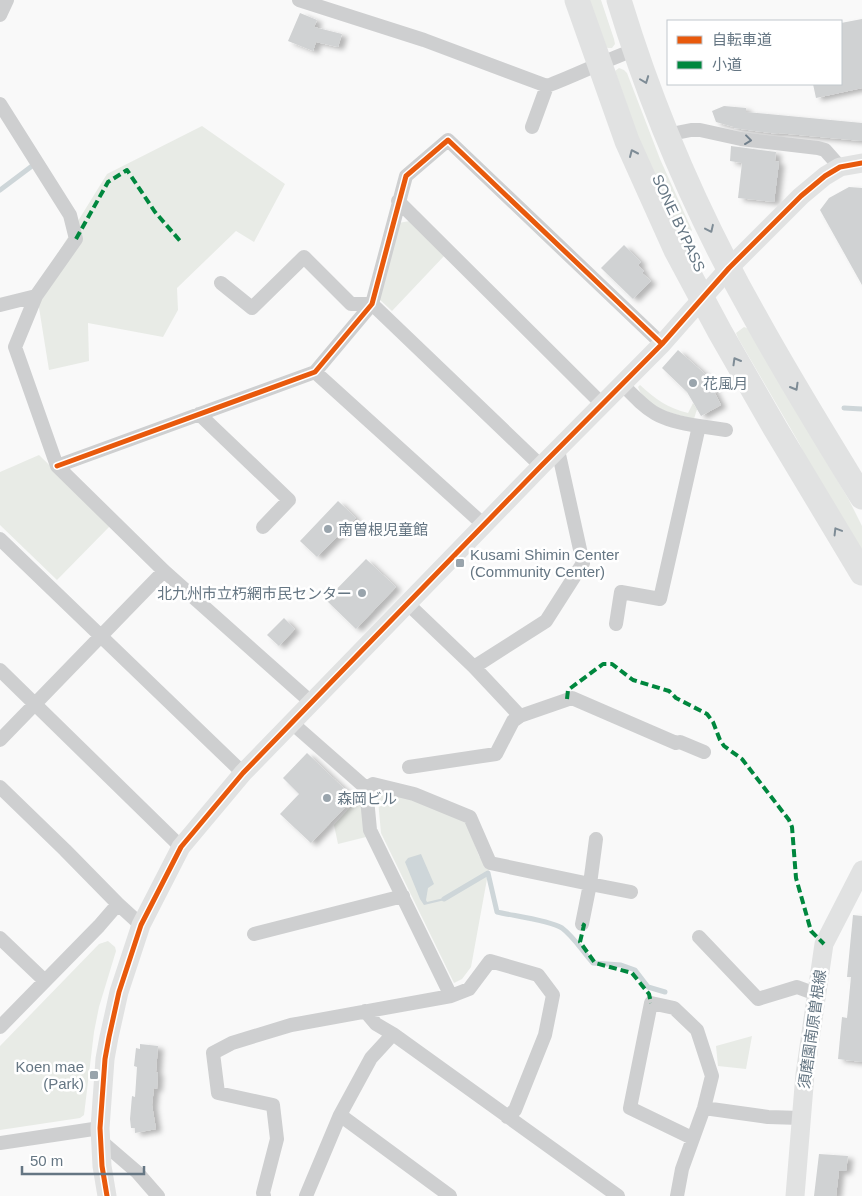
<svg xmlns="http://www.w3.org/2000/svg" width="862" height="1196" font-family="Arial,'Noto Sans JP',sans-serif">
	<defs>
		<filter id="shadow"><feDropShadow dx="5.5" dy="3" stdDeviation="2.5" flood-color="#0004"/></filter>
	</defs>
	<rect width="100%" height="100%" fill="#f9f9f9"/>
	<!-- green -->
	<path fill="#e8ebe6" d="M587 0H601L614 39 615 44 612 48H608L603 46Z
		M619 68 624 70 627 73 660 159 692 230 688 236H681L648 166 615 71Z
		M202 126 285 184 254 242 236 231 177 288 178 310 163 337 88 323 89 361 49 370 36 289 107 174Z
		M410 221 445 255 392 311 377 297 398 223Z
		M744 327 749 329 849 500 862 526V558L832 511 799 443 738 338 736 333Z
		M640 385C655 399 668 408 688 413L693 403 697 409 694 419C675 414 646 409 638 387Z
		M39 455 111 525 57 580 0 525V472Z
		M377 789 421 801 465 819 479 856 489 868 471 967 462 979 454 983 381 833Z
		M362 794 366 837 338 844 334 825Z
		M108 941 115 947 116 951 99 1007 94 1032 84 1115 80 1118 0 1130V1046L99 944Z
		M752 1036 746 1069 718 1066 716 1046Z"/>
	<!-- water -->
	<path fill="#ced6d9" d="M421 854 434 884 428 888 426 900 427 902 444 898 445 900 424 905 420 899 405 862 408 858Z"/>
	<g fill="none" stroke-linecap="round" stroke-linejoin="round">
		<!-- stream -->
		<path stroke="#ced6d9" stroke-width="5" d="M0 190 32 166
			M844 408 862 409
			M444 899 488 873 497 912C514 916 548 920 562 928 574 937 583 952 593 963L621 965 635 970 648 987 665 992"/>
	</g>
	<!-- building -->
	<path fill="#d0d2d3" filter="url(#shadow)" d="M300 13 317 20 314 27 342 34 338 47 316 42 313 51 288 41Z
		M862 19V88L816 98 813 84H841V23Z
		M724 106 746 108V112L862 123V141L778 133V134L734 128V127L716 122 712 111Z
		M731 146 776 152 775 161 779 162 774 202 738 198 742 163 730 161Z
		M849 187 862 188V285L820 210 829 198Z
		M624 245 641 262 638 265 644 271 642 273 651 281 633 299 601 268Z
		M678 350 705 374 721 405 701 416 687 392 662 368Z
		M338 501 356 518 317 557 300 541Z
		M366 559 396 587 356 629 326 600Z
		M284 618 295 629 279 646 267 635Z
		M307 753 354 798 311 843 280 814 299 794 283 778Z
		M853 915 862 916V1062L838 1059 842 1017 847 1018 851 977H847Z
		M140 1044 158 1046 156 1072 158 1073 157 1089 154 1088 152 1105 156 1129 135 1133V1128H131L130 1119 132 1096 135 1097 137 1067 134 1066 136 1048 140 1049Z
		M819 1154 848 1156 846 1171H839L836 1196H814Z"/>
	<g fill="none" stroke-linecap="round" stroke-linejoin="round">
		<!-- street -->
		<path stroke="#cecfd0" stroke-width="14" d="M299 0 424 40 547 86C576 75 604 61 634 50
			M0 15 7 0
			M0 104 70 215 76 239 36 296 15 347 57 466 164 571 312 703
			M532 127 547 86
			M666 135 691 130H700L741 139 818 148 825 150 840 167
			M398 201 602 404
			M221 283 252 308 304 257 351 304H372L541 466
			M0 305 36 296
			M315 372 484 525
			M199 414 289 500 263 527
			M699 426 726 430
			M57 466 315 372 372 304 406 176 448 140 662 344
			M0 539 243 773
			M408 604 474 667 520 716
			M616 624 621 592 660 599 699 426C658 420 650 413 622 384
			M474 667 546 621 583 563 558 450
			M0 670 181 847
			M0 740 164 571
			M409 767 496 754 513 721 520 716 572 698 676 743 680 742 704 752
			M0 787 65 850 118 904 141 925
			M366 788 373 784 414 794 470 817 490 863 590 884 582 924
			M596 839 590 884 631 892
			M254 934 403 896
			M699 937 758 999 797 987 816 994
			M0 938 45 981
			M451 996 469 989 490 961 538 975 553 995 545 1035 515 1110 507 1117
			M365 1011 376 1024 393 1034
			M0 1027 99 926 118 904
			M704 1108 768 1117 801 1118
			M340 1115 450 1196
			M101 1141 137 1172 158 1196
			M0 1143 100 1128
			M264 1196 263 1193 277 1139 273 1105 218 1093 213 1053 232 1043 291 1025 451 996 370 830 366 788 292 723
			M306 1196 340 1115 371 1058 393 1034 618 1196
			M677 1196 682 1169 704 1108 712 1076 697 1030 674 1008 651 1003 630 1108 692 1138"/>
		<!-- secondary -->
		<path stroke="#e1e2e2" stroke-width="19" d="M107 1196 102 1166 100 1128 105 1059 109 1037 119 992 141 925 181 847 243 773 541 466 662 344 729 268 801 196 825 176 840 167 862 163
			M795 1196 805 1074 824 944 862 870"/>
		<!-- highway -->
		<path stroke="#e1e2e2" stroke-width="25" d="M577 0 627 141 676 250 720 332 775 428 862 573
			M619 0C652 109 698 216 754 315 788 377 825 437 862 497"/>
		<!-- quiet -->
		<path stroke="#00873e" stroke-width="4" stroke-dasharray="8 4" stroke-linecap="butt" d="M76 239 108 182 127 170 155 212 181 242
			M567 699 568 690 603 664H612L633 680 669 691 676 698 707 714 713 722 720 740 724 746 742 759 789 820 792 827 796 878 811 931 824 944
			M582 924 584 925 580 942 595 963 632 973 649 994 651 1003"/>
		<!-- cycleway casing -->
		<g stroke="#fff" stroke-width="8">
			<path id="cycleway" d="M57 466 315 372 372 304 406 176 448 140 662 344
				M107 1196 102 1166 100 1128 105 1059 109 1037 119 992 141 925 181 847 243 773 541 466 662 344 729 268 801 196 825 176 840 167 862 163"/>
		</g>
		<!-- cycleway -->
		<use href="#cycleway" stroke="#e8590c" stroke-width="5"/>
	</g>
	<!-- one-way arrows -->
	<defs><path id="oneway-chevron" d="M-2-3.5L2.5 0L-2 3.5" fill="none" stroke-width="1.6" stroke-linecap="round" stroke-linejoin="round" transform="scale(1.25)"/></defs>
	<g stroke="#7e8c96">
		<use href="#oneway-chevron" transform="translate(645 80) rotate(69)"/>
		<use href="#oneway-chevron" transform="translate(633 153) rotate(-114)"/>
		<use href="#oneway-chevron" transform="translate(710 229) rotate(65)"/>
		<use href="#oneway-chevron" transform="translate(736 361) rotate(-120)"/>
		<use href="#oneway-chevron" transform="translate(795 387) rotate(60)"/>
		<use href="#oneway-chevron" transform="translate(837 531) rotate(-121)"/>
	</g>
	<use stroke="#707f8b" href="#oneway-chevron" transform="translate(748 140) rotate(7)"/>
	<!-- markers -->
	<g fill="#99a4ac" stroke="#fff" stroke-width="2">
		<circle cx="693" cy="383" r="5"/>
		<circle cx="328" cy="529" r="5"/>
		<rect x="455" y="558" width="10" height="10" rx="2.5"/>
		<circle cx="362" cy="593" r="5"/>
		<circle cx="327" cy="798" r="5"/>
		<rect x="89" y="1070" width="10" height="10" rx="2.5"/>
	</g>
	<g text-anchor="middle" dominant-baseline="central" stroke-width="5" stroke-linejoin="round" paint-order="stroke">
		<!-- street labels -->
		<g font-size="15" fill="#657683" stroke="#fff">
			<text transform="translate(679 223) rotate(65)">SONE BYPASS</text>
			<text transform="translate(812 1029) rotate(-82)">須磨園南原曽根線</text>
		</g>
		<!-- poi labels -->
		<g font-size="15" fill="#657683" stroke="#fff" text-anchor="start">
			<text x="703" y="383">花風月</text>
			<text x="338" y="529">南曽根児童館</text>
			<text x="470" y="554">Kusami Shimin Center<tspan x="470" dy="17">(Community Center)</tspan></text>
			<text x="352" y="593" text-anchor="end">北九州市立朽網市民センター</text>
			<text x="337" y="798">森岡ビル</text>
			<text x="84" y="1066" text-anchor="end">Koen mae<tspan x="84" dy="17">(Park)</tspan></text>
		</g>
	</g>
	<!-- legend -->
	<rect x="667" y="20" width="175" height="65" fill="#ffffff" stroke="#c1c8cd"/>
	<rect x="677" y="36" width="25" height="8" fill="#e8590c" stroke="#c1c8cd"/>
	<text x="712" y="45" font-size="15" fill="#657683">自転車道</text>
	<rect x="677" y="61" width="25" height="8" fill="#00873e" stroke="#c1c8cd"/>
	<text x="712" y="70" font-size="15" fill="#657683">小道</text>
	<!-- scale -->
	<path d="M22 1166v8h122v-8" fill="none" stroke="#657683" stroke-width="2.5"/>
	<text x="30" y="1166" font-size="15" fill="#657683" stroke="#ffffff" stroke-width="4" paint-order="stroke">50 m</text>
</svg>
